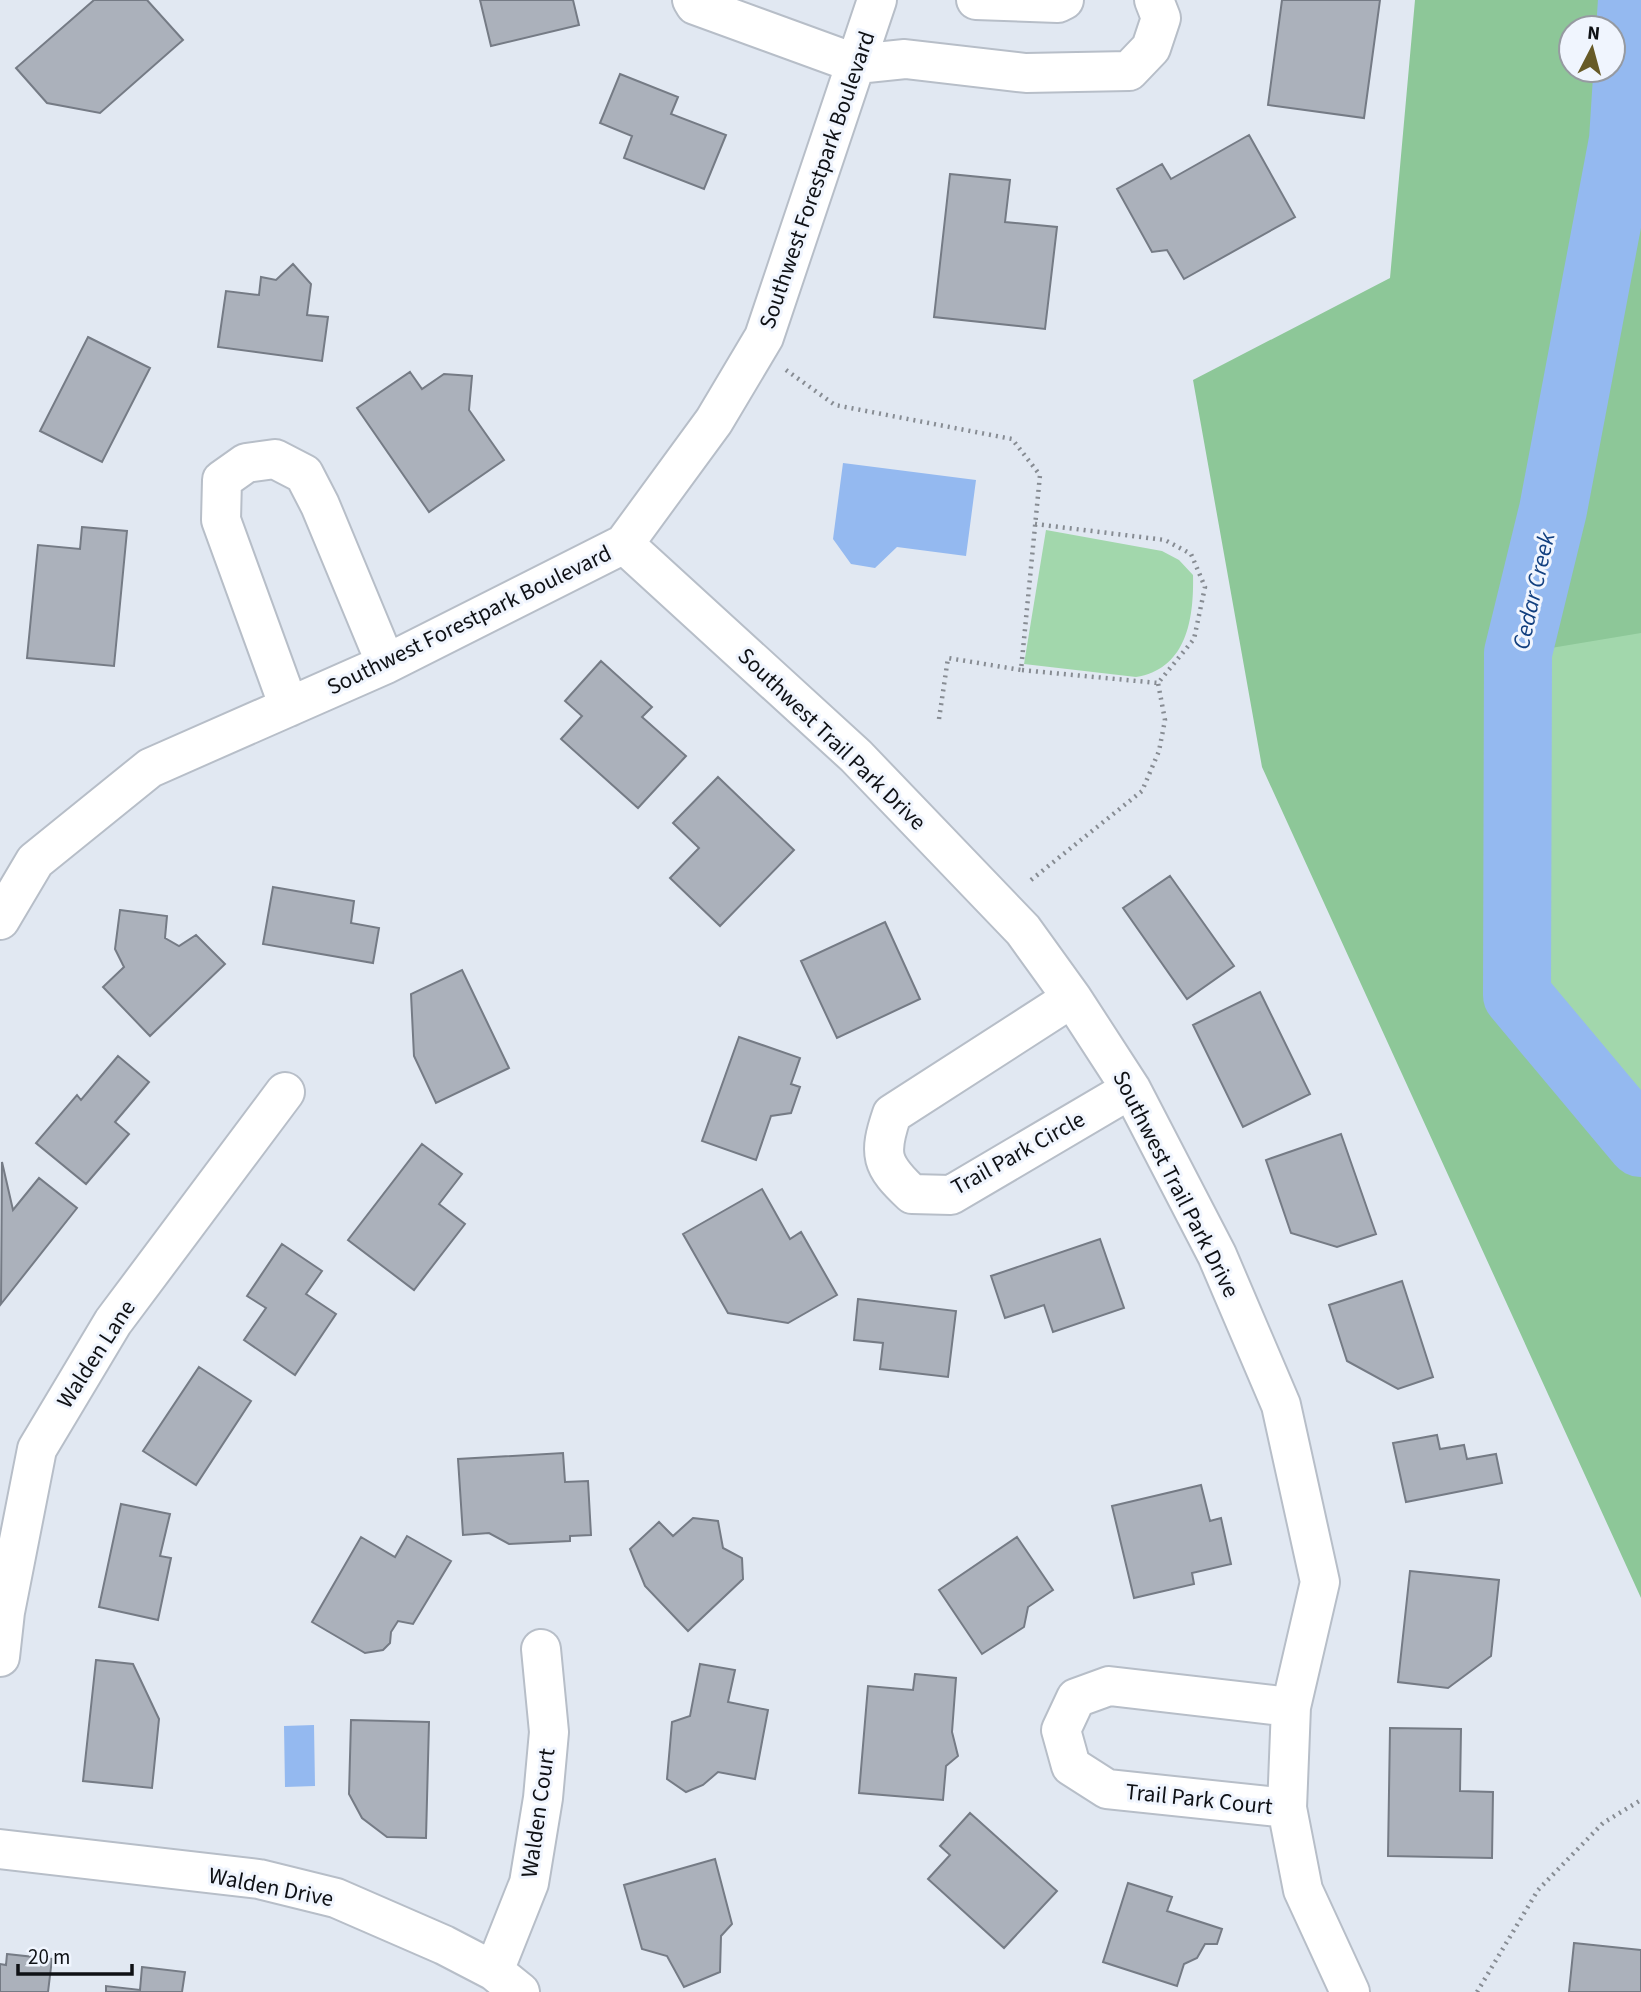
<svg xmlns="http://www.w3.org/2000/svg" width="1641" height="1992" font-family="'Source Sans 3',sans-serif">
	<rect width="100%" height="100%" fill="#e1e8f2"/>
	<!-- green -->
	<path fill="#a2d7ac" d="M1632 0H1641V1143L1517 995 1518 653 1614 268Z
		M1046 530 1162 551 1179 560 1193 575C1194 618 1187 669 1136 677L1024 664Z"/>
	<!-- forest -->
	<path fill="#8dc798" d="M1415 0H1615L1613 34V28H1571V70H1611L1607 138 1540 512 1504 654 1500 980 1515 1018 1641 1174V1598L1262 767 1193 380 1390 278Z
		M1641 42V633L1533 651 1624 269Z"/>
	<!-- water -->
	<path fill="#94b9f0" d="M843 463 976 480 966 556 897 547 875 568 851 564 833 539Z
		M314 1725 315 1786 285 1787 284 1726Z"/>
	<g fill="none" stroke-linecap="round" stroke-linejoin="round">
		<!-- river -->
		<path stroke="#94b9f0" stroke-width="68" d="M1632 0 1623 140 1553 510 1518 653 1517 995 1641 1143"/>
	</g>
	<!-- building -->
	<path fill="#abb1bb" stroke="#757b85" stroke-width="2" d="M94 0H147L183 40 100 113 47 103 16 68Z
		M480 0H573L579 25 491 46Z
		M1282 0H1380L1364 118 1268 105Z
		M620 74 678 97 671 114 726 135 704 189 624 158 632 136 600 123Z
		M1249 135 1295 217 1184 279 1167 250 1152 252 1117 189 1162 164 1171 179Z
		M950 174 1010 180 1005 222 1057 227 1045 329 934 317Z
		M293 264 311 284 307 315 328 317 322 361 218 347 226 291 259 295 261 277 276 280Z
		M88 337 150 368 102 462 40 431Z
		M410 372 422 389 444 374 472 376 469 410 504 460 429 512 357 408Z
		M82 527 127 531 114 666 27 658 38 545 80 549Z
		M601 661 652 707 642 717 686 756 638 808 561 739 582 716 565 701Z
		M718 777 794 850 720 926 670 878 699 848 673 823Z
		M1170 876 1234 966 1187 999 1123 908Z
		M273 887 354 901 351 923 379 928 373 963 263 944Z
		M120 910 167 916 165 938 179 946 196 935 225 964 150 1036 103 987 124 967 115 949Z
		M885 922 920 999 837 1038 801 961Z
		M462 970 509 1068 436 1103 414 1056 411 994Z
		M1260 992 1310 1094 1243 1127 1193 1025Z
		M739 1037 800 1058 791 1084 800 1087 791 1113 771 1116 756 1160 702 1141Z
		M118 1056 149 1082 115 1122 129 1134 86 1184 36 1143 77 1095 81 1100Z
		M1341 1134 1376 1234 1337 1247 1291 1233 1266 1160Z
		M422 1144 462 1174 439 1204 465 1224 414 1290 348 1240Z
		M2 1162 13 1210 39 1178 77 1208 1 1304Z
		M762 1189 790 1239 801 1232 837 1295 788 1323 728 1313 683 1234Z
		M1100 1239 1124 1308 1053 1332 1044 1305 1005 1318 991 1276Z
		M282 1244 322 1271 306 1294 336 1314 295 1375 244 1340 266 1308 247 1296Z
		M1402 1281 1433 1377 1398 1389 1347 1361 1329 1305Z
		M858 1299 956 1311 948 1377 880 1369 883 1343 854 1340Z
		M199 1367 251 1401 196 1485 143 1451Z
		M1437 1435 1440 1449 1464 1445 1467 1459 1496 1454 1502 1483 1406 1502 1393 1443Z
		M563 1453 565 1482 588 1481 591 1535 570 1536V1541L509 1544 489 1533 463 1535 458 1459Z
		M1201 1485 1210 1521 1221 1518 1231 1564 1192 1573 1194 1584 1134 1598 1112 1506Z
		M121 1504 170 1514 160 1556 171 1558 158 1620 99 1607Z
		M693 1518 718 1521 723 1548 742 1558 743 1579 688 1631 645 1586 630 1549 659 1522 673 1536Z
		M407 1536 451 1561 413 1624 398 1621 391 1632 390 1643 383 1650 365 1653 312 1622 361 1537 395 1557Z
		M1017 1537 1053 1590 1028 1607 1024 1627 982 1654 939 1590Z
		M1410 1571 1499 1580 1491 1656 1448 1688 1398 1682Z
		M96 1660 133 1664 159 1719 152 1788 83 1781Z
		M700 1664 735 1670 728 1702 768 1710 755 1779 718 1772 703 1785 686 1792 667 1779 672 1722 690 1716Z
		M915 1674 956 1678 952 1732 958 1756 946 1766 943 1800 859 1793 868 1686 913 1690Z
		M351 1720 429 1722 426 1838 387 1837 362 1818 349 1794Z
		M1390 1728 1461 1729 1460 1791 1493 1792 1492 1858 1388 1856Z
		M970 1813 1057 1891 1004 1948 928 1879 950 1855 940 1846Z
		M715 1859 732 1924 721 1936 720 1972 684 1987 667 1956 642 1949 624 1885Z
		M1128 1883 1172 1897 1167 1911 1222 1929 1217 1944H1205L1197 1958 1184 1964 1177 1986 1103 1962Z
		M1574 1943 1641 1950V1992H1569Z
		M7 1954 52 1959 48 1992H0V1964L6 1965Z
		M142 1967 185 1972 182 1992H106V1986L140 1990Z"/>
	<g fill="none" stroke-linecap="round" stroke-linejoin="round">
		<!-- street casing -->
		<g stroke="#b7bec8" stroke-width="42">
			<path id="street" d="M692 0 695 5 857 64 905 59 1026 73 1129 71 1151 48 1161 18 1154 0
				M976 0 1058 3 1064 0
				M624 544 856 756 1023 930 1072 998 1131 1089 1217 1255 1281 1405 1320 1582 1291 1707 1287 1808 1303 1890 1350 1992
				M289 707 221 520 222 480 246 463 275 459 304 474 320 505 386 664
				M0 920 35 861 150 768 386 664 624 544 714 421 764 337 877 0
				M1072 998 892 1114C878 1155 881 1165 912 1194L951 1195 1131 1089
				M0 1657 5 1612 37 1449 113 1322 285 1092
				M1287 1808 1107 1789 1071 1766 1061 1730 1076 1698 1109 1686 1291 1707
				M0 1849 259 1879 336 1898 444 1945 494 1971 520 1992
				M494 1971 529 1883 543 1798 549 1732 541 1649"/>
		</g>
		<!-- path -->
		<path stroke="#878c93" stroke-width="4.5" stroke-dasharray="2 5" stroke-linecap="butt" d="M786 370 835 405 1012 439 1040 475 1021 670 1158 683 1194 639 1205 587 1191 554 1165 540 1035 524
			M939 719 948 658 1021 670
			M1031 880 1142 791 1159 751 1165 720 1158 683
			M1477 1992 1538 1890 1603 1823 1641 1800"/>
		<!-- street -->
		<use href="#street" stroke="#fff" stroke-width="38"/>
	</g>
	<g text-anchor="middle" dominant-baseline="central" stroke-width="6" stroke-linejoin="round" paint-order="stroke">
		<!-- street labels -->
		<g font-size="23" fill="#0f1115" stroke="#f0f5fe">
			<text transform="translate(817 180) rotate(-71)">Southwest Forestpark Boulevard</text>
			<text transform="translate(469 620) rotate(-26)">Southwest Forestpark Boulevard</text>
			<text transform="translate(832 739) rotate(44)">Southwest Trail Park Drive</text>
			<text transform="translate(1018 1153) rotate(-29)">Trail Park Circle</text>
			<text transform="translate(1176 1184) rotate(63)">Southwest Trail Park Drive</text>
			<text transform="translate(96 1354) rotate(-57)">Walden Lane</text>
			<text transform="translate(1199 1799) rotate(6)">Trail Park Court</text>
			<text transform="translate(538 1813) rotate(-82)">Walden Court</text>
			<text transform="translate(271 1887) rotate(11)">Walden Drive</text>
		</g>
		<!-- water labels -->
		<g font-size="24" font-style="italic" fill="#113f7f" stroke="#f0f5fe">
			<text transform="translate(1534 591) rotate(-77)">Cedar Creek</text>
		</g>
	</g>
	<!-- north arrow -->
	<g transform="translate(1592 49) rotate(6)"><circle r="33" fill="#f0f5fe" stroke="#969aa1" stroke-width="2"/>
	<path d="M0-5L12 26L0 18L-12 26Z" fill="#675a27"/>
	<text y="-10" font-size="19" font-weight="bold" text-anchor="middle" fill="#0f1115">N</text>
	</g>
	<!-- scale -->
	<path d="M18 1964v10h114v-10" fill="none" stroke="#0f1115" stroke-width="3.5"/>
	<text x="28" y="1964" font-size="21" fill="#0f1115" stroke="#f0f5fe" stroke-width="5" paint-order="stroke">20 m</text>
</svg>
